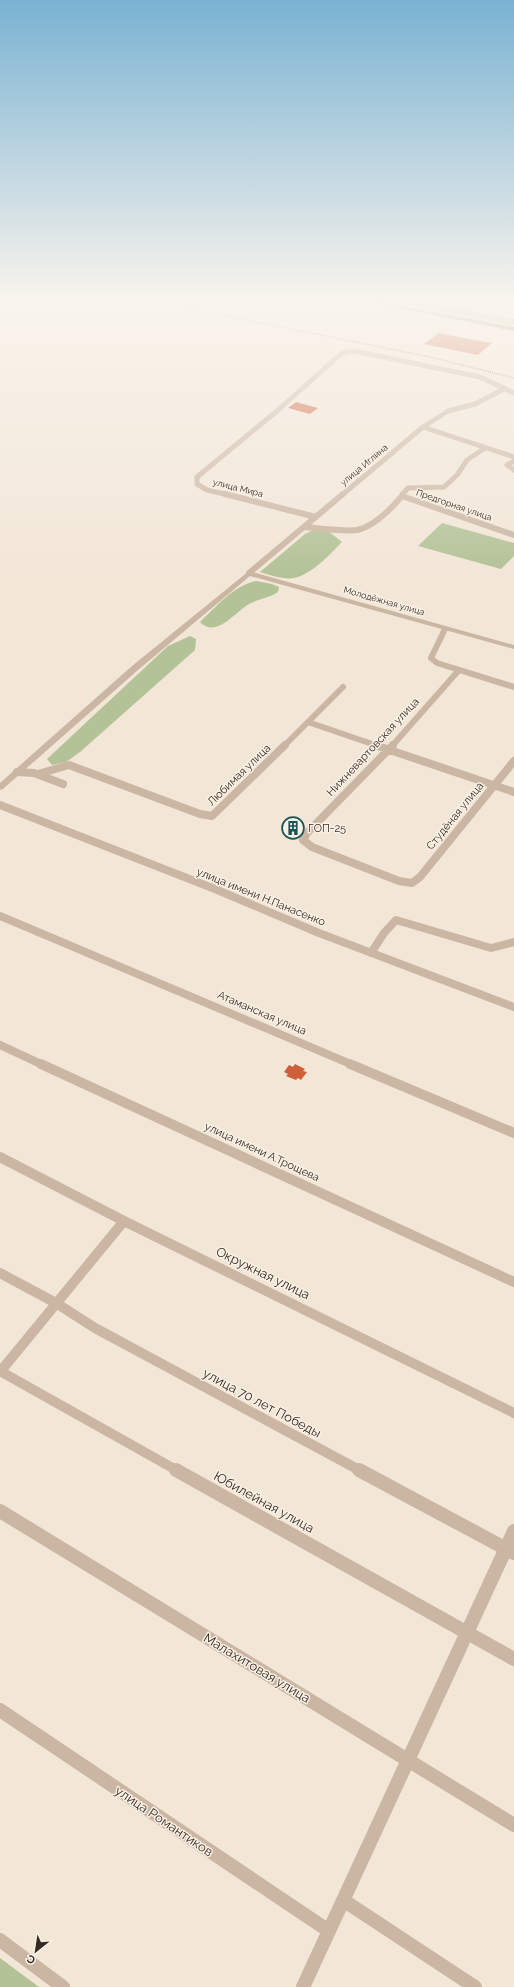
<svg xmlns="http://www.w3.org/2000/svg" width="514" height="1987" font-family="Raleway,sans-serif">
	<rect width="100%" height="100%" fill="#f2e6d7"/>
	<!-- green -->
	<path fill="#b3c297" d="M367 298H409L514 319V325Z
		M442 523 514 543V556L501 569 418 546Z
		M311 531H328L342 542C328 556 306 582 284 578 276 577 267 574 260 572L305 534Z
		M256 581 272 584 279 587 278 592C269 598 258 599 249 604 235 612 216 639 200 622 217 606 233 586 256 581Z
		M190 636 196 639 195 650 80 752 66 762 52 765 47 759 168 646Z
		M0 1958 39 1987H0Z"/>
	<!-- building -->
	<path fill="#cd603a" d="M439 333 463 338 492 343 478 355 424 344Z
		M296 402 318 408 310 414 288 408Z
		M295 1064 305 1069 303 1071 307 1072 301 1080 298 1078 296 1080 286 1076 288 1074 284 1072 289 1065 293 1067Z"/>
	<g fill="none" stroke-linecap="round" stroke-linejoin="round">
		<!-- minor-far4 -->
		<path stroke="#cbb6a3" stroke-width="5" d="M423 427 514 457
			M514 461 507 465 514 470
			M229 495 207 490 197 484V477L277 411 342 353 354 351 480 377 514 393
			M342 495 423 427 448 411 475 404 502 390
			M402 495 408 488 444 487 457 475 467 460 485 448"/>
		<!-- minor-far3 -->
		<path stroke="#cbb6a3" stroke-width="6" d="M225 494 316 517
			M402 496 403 494
			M304 527C318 528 345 532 357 530 375 526 391 509 402 496L514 535
			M249 573 343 494
			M445 629 431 658 437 663 514 687
			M308 722 378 746
			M284 746 343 687
			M392 746 459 670"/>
		<!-- minor-far2 -->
		<path stroke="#cbb6a3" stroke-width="8" d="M375 745 514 792
			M393 745 307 833 303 840 312 847 399 881 412 883 420 877 514 761
			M17 772 34 773 63 784
			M38 774 69 765 200 814 212 816 285 745
			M0 805 215 889 319 933 514 1007
			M0 916 353 1065
			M371 953 384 933 396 920 491 948 514 942
			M0 1045 43 1065"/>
		<!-- minor-far1 -->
		<path stroke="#cbb6a3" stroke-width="10" d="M41 1064 514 1282
			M350 1064 514 1133
			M0 1157 124 1221 514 1413
			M0 1273 56 1303 95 1328 361 1471
			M0 1371 178 1471
			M0 1372 124 1221"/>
		<!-- minor -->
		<path stroke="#cbb6a3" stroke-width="14" d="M176 1470 514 1659
			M359 1470 514 1553
			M0 1511 514 1825
			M0 1710 329 1931
			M343 1900 475 1987
			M0 1940 63 1987
			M303 1987 514 1531"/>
		<!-- tertiary -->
		<path fill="#cbb6a3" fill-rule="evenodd" d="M249 571 514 645V649L250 576 138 670 3 789 0 790V783L132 666Z"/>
		<!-- secondary -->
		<path fill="#9e8474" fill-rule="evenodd" d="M348 298H359L514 327V331Z"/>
		<!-- rail -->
		<path stroke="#352b25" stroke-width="1.5" stroke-dasharray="0.5 1.5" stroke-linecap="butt" d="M136 298 430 357 514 378"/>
	</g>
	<!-- sky -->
	<linearGradient id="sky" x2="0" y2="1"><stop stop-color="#7ab2d2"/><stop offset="0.52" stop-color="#f9f4ed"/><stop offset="1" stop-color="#f9f4ed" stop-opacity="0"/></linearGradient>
	<rect width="514" height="576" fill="url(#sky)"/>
	<!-- icons -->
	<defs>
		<g id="building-ring" transform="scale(1.15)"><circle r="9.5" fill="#faf0e3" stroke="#195459" stroke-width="1.5"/><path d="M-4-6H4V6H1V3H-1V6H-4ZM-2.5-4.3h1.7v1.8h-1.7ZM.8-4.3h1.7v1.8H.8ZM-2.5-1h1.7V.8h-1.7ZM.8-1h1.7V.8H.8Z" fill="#195459"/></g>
	</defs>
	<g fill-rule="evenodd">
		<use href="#building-ring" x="293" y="828"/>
	</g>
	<g text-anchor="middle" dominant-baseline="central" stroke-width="3" stroke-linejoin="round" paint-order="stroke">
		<!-- far-street labels -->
		<g font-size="9" fill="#352b25" stroke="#faf0e3">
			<text transform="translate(364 465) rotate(-40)">улица Иглина</text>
			<text transform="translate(238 488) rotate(14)">улица Мира</text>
			<text transform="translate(454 505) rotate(19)">Предгорная улица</text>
			<text transform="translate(384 601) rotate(16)">Молодёжная улица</text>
		</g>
		<!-- street labels -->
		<g font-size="11" fill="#352b25" stroke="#faf0e3">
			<text transform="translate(373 747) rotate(-47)">Нижневартовская улица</text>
			<text transform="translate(239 775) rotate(-44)">Любимая улица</text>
			<text transform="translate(455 816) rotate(-51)">Студёная улица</text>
			<text transform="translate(261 897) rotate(22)">улица имени Н.Панасенко</text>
			<text transform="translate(262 1013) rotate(23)">Атаманская улица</text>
			<text transform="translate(262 1152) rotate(25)">улица имени А.Трощева</text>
		</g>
		<!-- poi labels -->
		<g font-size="11" fill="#352b25" stroke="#faf0e3" text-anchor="start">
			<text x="308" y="828">ГОП-25</text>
		</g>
		<!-- near-street labels -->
		<g font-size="13" fill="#352b25" stroke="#faf0e3">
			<text transform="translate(263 1273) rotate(26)">Окружная улица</text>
			<text transform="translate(262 1403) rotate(28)">улица 70 лет Победы</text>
			<text transform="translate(264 1502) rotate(29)">Юбилейная улица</text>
			<text transform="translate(257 1668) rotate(31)">Малахитовая улица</text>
			<text transform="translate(164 1821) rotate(34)">улица Романтиков</text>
		</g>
	</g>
	<!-- north arrow -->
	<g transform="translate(36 1951) rotate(210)" stroke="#faf0e3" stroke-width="3" paint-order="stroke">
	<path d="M0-3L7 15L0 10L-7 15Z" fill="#352b25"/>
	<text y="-6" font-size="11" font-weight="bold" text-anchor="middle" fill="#352b25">С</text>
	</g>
</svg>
